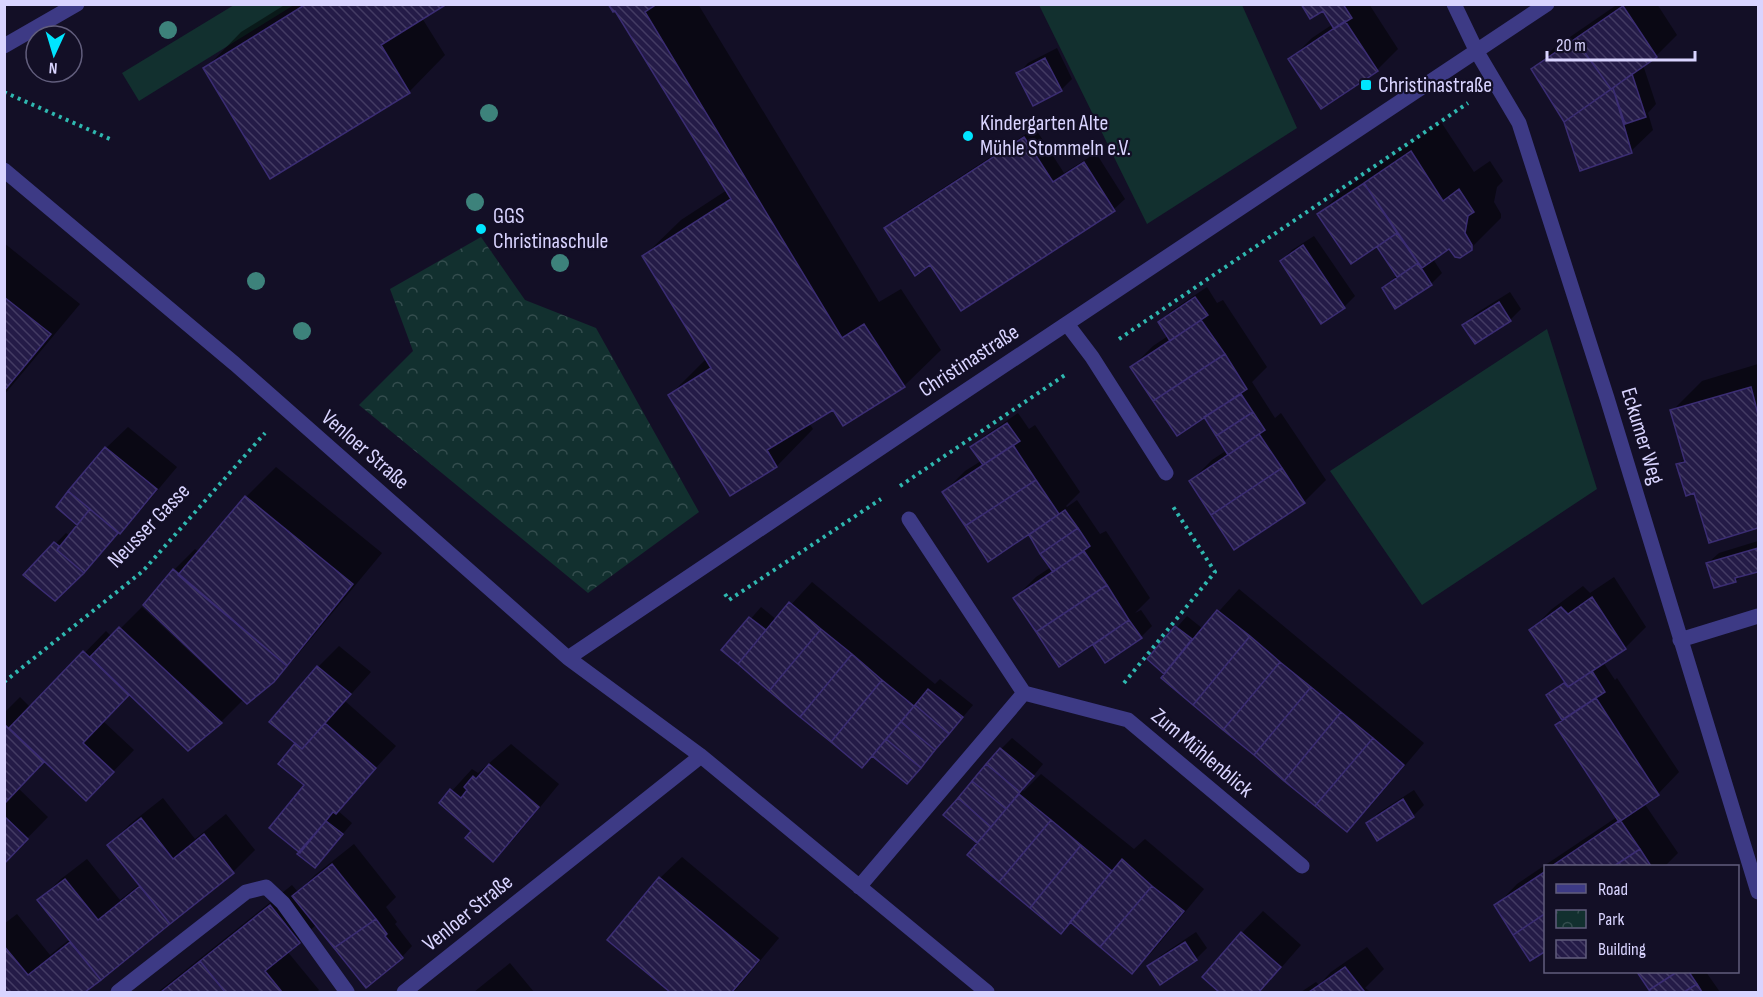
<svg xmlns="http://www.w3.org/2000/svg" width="1763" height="997" font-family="'Sofia Sans Condensed',sans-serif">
	<defs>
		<pattern id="park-crowns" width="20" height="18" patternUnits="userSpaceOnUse" patternTransform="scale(1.5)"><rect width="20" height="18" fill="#12302f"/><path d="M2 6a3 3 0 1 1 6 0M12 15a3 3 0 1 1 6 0" fill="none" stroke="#344d4e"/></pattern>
		<pattern id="building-back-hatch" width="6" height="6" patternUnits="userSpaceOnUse" patternTransform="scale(1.5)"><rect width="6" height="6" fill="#241b47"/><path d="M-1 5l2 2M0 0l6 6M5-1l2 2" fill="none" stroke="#433b63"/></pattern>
	</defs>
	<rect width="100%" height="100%" fill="#130f26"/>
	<!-- green -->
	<path fill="#12302f" d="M234 5H294L139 101 122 73Z
		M1039 5H1242L1297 128 1147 224Z
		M1547 329 1597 489 1422 605 1330 471Z"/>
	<!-- park -->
	<path fill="url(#park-crowns)" d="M481 237 525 300 596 328 699 512 588 593 359 405 413 351 390 289Z"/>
	<!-- shadow -->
	<path fill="#0007" d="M286 4H445L422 18 445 55 409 92 205 69 241 32Z
		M611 4H698L879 302 901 289 941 350 904 386 834 408 809 423 813 429 777 466 730 494 670 395 707 358 644 256 681 220 727 190Z
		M1303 4H1369L1398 49 1377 70 1290 60 1312 38 1333 24 1324 9Z
		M1618 4H1657L1677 35 1656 56 1643 65 1656 104 1648 113 1653 130 1631 151 1581 169 1565 121 1533 69 1554 48Z
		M1057 48 1072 79 1062 89 1033 104 1018 74 1028 63Z
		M1441 122 1474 172 1490 161 1503 181 1497 187 1494 202 1501 214V218L1471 248 1450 247 1433 259 1442 273 1431 284 1396 307 1384 288 1397 275 1377 245 1319 214 1340 193Z
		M1035 128 1064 173 1096 153 1125 199 1114 209 961 309 931 263 886 228 897 218Z
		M1314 236 1355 296 1344 307 1281 261 1292 250Z
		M4 243 80 304 4 395Z
		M1207 287 1217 303 1223 300 1267 367 1252 382 1275 418 1281 413 1326 480 1304 502 1235 548 1191 481 1212 460 1227 450 1205 416 1132 367 1153 346 1168 336 1160 322 1171 311Z
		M1510 292 1521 309 1510 320 1464 325 1475 314Z
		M1758 364V527L1710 541 1695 491 1678 465 1686 457 1672 411 1702 381Z
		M1018 413 1029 429 1035 425 1080 492 1066 506 1067 507 1077 500 1100 534 1106 531 1150 598 1135 613 1141 610 1152 626 1141 637 1095 645 1099 638 1015 598 1036 577 1051 567 1029 533 944 492 965 471 981 461 972 447 983 437Z
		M128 427 177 467 141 510 119 531 95 560 25 575 66 533 70 536 79 525 58 507 106 448Z
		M276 467 382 553 295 658 273 680 244 699 221 722 130 693 103 721 134 750 107 778 45 760 18 788 48 817 4 862V713L20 697 31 708 106 631 112 637 142 607 240 699 242 697 179 576 181 574 175 569 195 549 199 552 246 497Z
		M1758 541V570L1742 575 1736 581 1708 563 1719 553Z
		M1614 577 1646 627 1625 648 1603 662 1615 680 1617 678 1679 772 1658 794 1644 803 1678 853 1665 866H1546V949L1496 906 1517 884 1617 817 1557 725 1563 719 1548 696 1565 681 1531 630 1552 609 1583 586 1590 593Z
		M812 582 935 684 940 679 973 705 917 772 873 755 724 650 761 607 777 620Z
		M1239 589 1424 743 1368 809 1347 830 1170 665 1149 659 1187 616 1203 629Z
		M339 646 371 672 345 701 396 746 337 810 352 823 325 855 306 785 298 743 318 667Z
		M1012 738 1043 764 1022 790 1024 791 1041 774 1134 849 1145 839 1204 889 1153 951 1132 972 1072 921 1061 932 988 833 1001 749Z
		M511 744 559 784 514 839 493 860 474 831 441 803 472 769 478 773Z
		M1414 790 1424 805 1414 815 1378 839 1368 823 1378 813Z
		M163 798 195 839 226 814 255 850 233 872 83 992H4V924L17 914 50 955 70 939 39 900 61 879 87 859 120 900 140 884 109 845 130 824Z
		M354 844 396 897 386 907 397 922 395 924 412 946 402 957 317 924 287 951 319 990 317 992H158L292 885 298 892 315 875Z
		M682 857 779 938 734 992H673L609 940 660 878Z
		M1263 911 1301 945 1260 992H1221L1204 977 1242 933Z
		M1196 932 1207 948 1196 959 1160 983 1149 966 1160 956Z
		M1367 947 1384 969 1365 988 1371 992H1301L1316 982 1319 985 1331 972Z
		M510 963 534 992H474Z
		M1639 972H1706L1720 992H1653Z"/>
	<!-- building -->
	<path fill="url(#building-back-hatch)" stroke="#3b2d73" stroke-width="1.5" d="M306 4H447L381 45 410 93 270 179 203 68Z
		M608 4H657L645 12 842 338 864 324 905 387 843 426 833 410 767 450 777 467 730 496 668 395 711 368 642 256 731 199 615 11 613 12Z
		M1301 4H1343L1352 18 1334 29 1323 11 1310 19Z
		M1623 6 1657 57 1611 89 1575 39Z
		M1345 21 1378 71 1321 109 1288 59Z
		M1575 39 1611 89 1564 122 1531 69Z
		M1045 58 1062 91 1033 106 1016 73Z
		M1632 74 1646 117 1625 124 1613 88Z
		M1613 88 1632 153 1580 171 1564 122Z
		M1024 137 1053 182 1084 162 1115 211 961 311 930 265 915 276 884 228Z
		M1411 151 1443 201 1459 189 1474 212 1468 216 1465 233 1472 245V250L1460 258 1455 257 1449 249 1422 268 1364 183Z
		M1364 183 1397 233 1351 264 1317 214Z
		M1397 233 1418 263 1397 277 1377 247Z
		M1303 245 1345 308 1321 324 1280 261Z
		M1418 263 1432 285 1395 309 1382 288Z
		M4 297 51 334 4 391Z
		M1195 297 1208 315 1170 341 1158 322Z
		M1499 302 1511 321 1475 344 1462 325Z
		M1201 320 1225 354 1153 401 1130 367Z
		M1225 354 1247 389 1177 436 1153 401Z
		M1751 387 1758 414V528L1709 543 1694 493 1686 496 1676 464 1685 462 1670 410Z
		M1241 394 1253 412 1216 436 1204 417Z
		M1253 412 1265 430 1228 455 1216 436Z
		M1007 423 1020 441 983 465 970 447Z
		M1259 434 1282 468 1211 515 1189 481Z
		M1013 445 1036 480 965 526 942 492Z
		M105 447 157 489 120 534 68 491Z
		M1282 468 1305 503 1234 550 1211 515Z
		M1036 480 1059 514 988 562 965 526Z
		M68 491 90 509 77 525 56 507Z
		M245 496 353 584 287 666 178 575Z
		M90 509 118 533 84 573 57 550Z
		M1065 510 1078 528 1040 554 1029 535Z
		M1078 528 1090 546 1053 572 1040 554Z
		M54 542 59 546 57 550 84 573 55 601 23 575Z
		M1758 548V572L1735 578 1736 582 1714 588 1706 563Z
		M1084 551 1107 585 1036 632 1013 598Z
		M173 569 287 666 274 682 247 704 143 605Z
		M1107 585 1129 620 1059 667 1036 632Z
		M1592 597 1626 649 1568 687 1529 630 1561 607 1568 614Z
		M789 602 821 629 769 691 738 664Z
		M1217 610 1250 636 1193 705 1161 678Z
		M749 617 766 630 738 664 721 650Z
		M1129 620 1142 638 1105 663 1093 645Z
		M1175 626 1192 639 1164 674 1147 659Z
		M119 627 222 723 188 751 90 657Z
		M821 629 852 654 800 717 769 691Z
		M1250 636 1280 662 1223 730 1193 705Z
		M83 651 129 695 83 743 114 772 86 801 9 728Z
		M852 654 882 680 831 742 800 717Z
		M1280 662 1311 687 1254 755 1223 730Z
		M317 666 351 694 302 749 269 722Z
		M1592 671 1605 692 1562 720 1546 695 1564 683 1568 687Z
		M882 680 914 706 862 768 831 742Z
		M1311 687 1341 712 1284 781 1254 755Z
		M928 689 963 717 949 734 915 705Z
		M1596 698 1659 795 1619 822 1555 725Z
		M915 705 949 734 935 750 901 722Z
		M1341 712 1373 738 1315 806 1284 781Z
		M901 722 935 750 921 768 886 739Z
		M325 723 376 768 336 814 333 812 300 853 269 828 304 785 278 764 295 743 302 749Z
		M4 724 44 762 4 804Z
		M1373 738 1404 765 1347 832 1315 806Z
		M886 739 921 768 907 784 872 756Z
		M1000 748 1034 776 1020 792 986 764Z
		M489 764 539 807 493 862 465 838 471 831 439 803 450 789 461 798 467 790 464 787 473 776 476 779Z
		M986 764 1020 792 1006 809 972 781Z
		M972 781 1006 809 991 827 958 798Z
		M1019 794 1051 820 999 882 967 855Z
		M958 798 991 827 977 843 943 815Z
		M1403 799 1414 817 1377 841 1366 823Z
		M4 816 28 839 4 864Z
		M141 818 173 859 204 834 234 873 170 924 107 845Z
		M1051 820 1081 845 1030 908 999 882Z
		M1620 820 1640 849 1614 866H1552Z
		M326 821 343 834 315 868 297 854Z
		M1081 845 1112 871 1061 934 1030 908Z
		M1640 849 1651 866H1614Z
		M1122 859 1152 886 1100 947 1070 922Z
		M332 864 376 919 334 948 292 896Z
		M1546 871V913L1513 935 1494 905Z
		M659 877 759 960 732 992H670L607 940Z
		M65 879 98 920 140 886 170 924 101 980 37 900Z
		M1152 886 1184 911 1132 974 1100 947Z
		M270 905 300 943 265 971 282 992H225L200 961Z
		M1546 913V951L1530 961 1513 935Z
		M376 919 387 934 385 936 403 958 366 988 334 948Z
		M1241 932 1281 967 1259 992H1219L1202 977Z
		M70 942 101 980 85 992H4V946L28 975Z
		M1185 942 1197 960 1160 985 1147 966Z
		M200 961 225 992H161Z
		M1345 967 1364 991 1363 992H1309Z
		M1637 972H1677L1649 990Z
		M1677 972H1689L1697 984 1684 992H1651L1649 990Z
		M1697 984 1702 992H1684Z"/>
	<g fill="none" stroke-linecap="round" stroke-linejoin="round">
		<!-- path -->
		<path stroke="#2fb8b0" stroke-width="4" stroke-dasharray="3 4.5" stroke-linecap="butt" d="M4 92 110 139
			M1119 339 1468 103
			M900 486 1065 375
			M725 594 729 600 881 499
			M4 682 143 571 265 433
			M1124 683 1215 572 1172 505"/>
		<!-- minor -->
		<path stroke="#3d3a85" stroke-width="15" d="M1454 4 1477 52 1519 123 1607 398 1758 892
			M4 46 77 4
			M4 170 235 364 568 658 701 756 987 992
			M1067 324 1092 357 1166 473
			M909 519 1024 693 1128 720 1302 866
			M1680 640 1758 616
			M568 658 943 406 1547 4
			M859 887 1024 693
			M118 992 246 892 266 887 283 903 347 992
			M404 992 701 756"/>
	</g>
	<!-- trees -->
	<g fill="#3d827b">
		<circle cx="168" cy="30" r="9"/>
		<circle cx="489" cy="113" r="9"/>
		<circle cx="475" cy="202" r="9"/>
		<circle cx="560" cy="263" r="9"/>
		<circle cx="256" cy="281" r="9"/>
		<circle cx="302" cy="331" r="9"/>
	</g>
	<!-- markers -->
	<g fill="#00e5ff" stroke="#130f26" stroke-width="2">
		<rect x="1360" y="79" width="12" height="12" rx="3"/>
		<circle cx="968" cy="136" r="6"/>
		<circle cx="481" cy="229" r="6"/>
	</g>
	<g text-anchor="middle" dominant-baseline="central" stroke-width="4.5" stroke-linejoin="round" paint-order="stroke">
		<!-- poi labels -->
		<g font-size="22" fill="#d9d4ff" stroke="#130f26" text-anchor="start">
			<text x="1378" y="85">Christinastraße</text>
			<text x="980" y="123">Kindergarten Alte<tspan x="980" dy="25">Mühle Stommeln e.V.</tspan></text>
			<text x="493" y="216">GGS<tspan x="493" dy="25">Christinaschule</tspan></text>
		</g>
		<!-- street labels -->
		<g font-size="22" fill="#d9d4ff" stroke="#130f26">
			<text transform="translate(969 361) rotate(-33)">Christinastraße</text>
			<text transform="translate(1642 436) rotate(73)">Eckumer Weg</text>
			<text transform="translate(365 450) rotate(41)">Venloer Straße</text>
			<text transform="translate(149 526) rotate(-46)">Neusser Gasse</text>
			<text transform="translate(1202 753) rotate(40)">Zum Mühlenblick</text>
			<text transform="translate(468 913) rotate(-39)">Venloer Straße</text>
		</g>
	</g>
	<!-- border -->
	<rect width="1763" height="997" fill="none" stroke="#d9d4ff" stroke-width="12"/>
	<!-- legend -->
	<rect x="1544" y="865" width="195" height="108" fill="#130f26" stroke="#625e7d" stroke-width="1.5"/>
	<rect x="1556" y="884" width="30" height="9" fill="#3d3a85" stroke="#625e7d" stroke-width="1.5"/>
	<text x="1598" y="895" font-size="18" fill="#d9d4ff">Road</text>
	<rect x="1556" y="910" width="30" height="18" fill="url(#park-crowns)" stroke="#625e7d" stroke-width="1.5"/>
	<text x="1598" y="925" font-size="18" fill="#d9d4ff">Park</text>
	<rect x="1556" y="940" width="30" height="18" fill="url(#building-back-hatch)" stroke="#625e7d" stroke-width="1.5"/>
	<text x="1598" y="955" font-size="18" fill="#d9d4ff">Building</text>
	<!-- north arrow -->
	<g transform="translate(54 54) rotate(184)"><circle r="28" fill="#130f26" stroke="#625e7d" stroke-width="1.5"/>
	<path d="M0-4.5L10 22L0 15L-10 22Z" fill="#00e5ff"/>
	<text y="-9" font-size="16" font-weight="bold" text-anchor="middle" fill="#d9d4ff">N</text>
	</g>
	<!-- scale -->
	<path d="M1547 51v9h148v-9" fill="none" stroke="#d9d4ff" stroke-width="3"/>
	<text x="1556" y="51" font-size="18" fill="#d9d4ff" stroke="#130f26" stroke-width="4.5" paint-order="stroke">20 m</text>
</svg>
